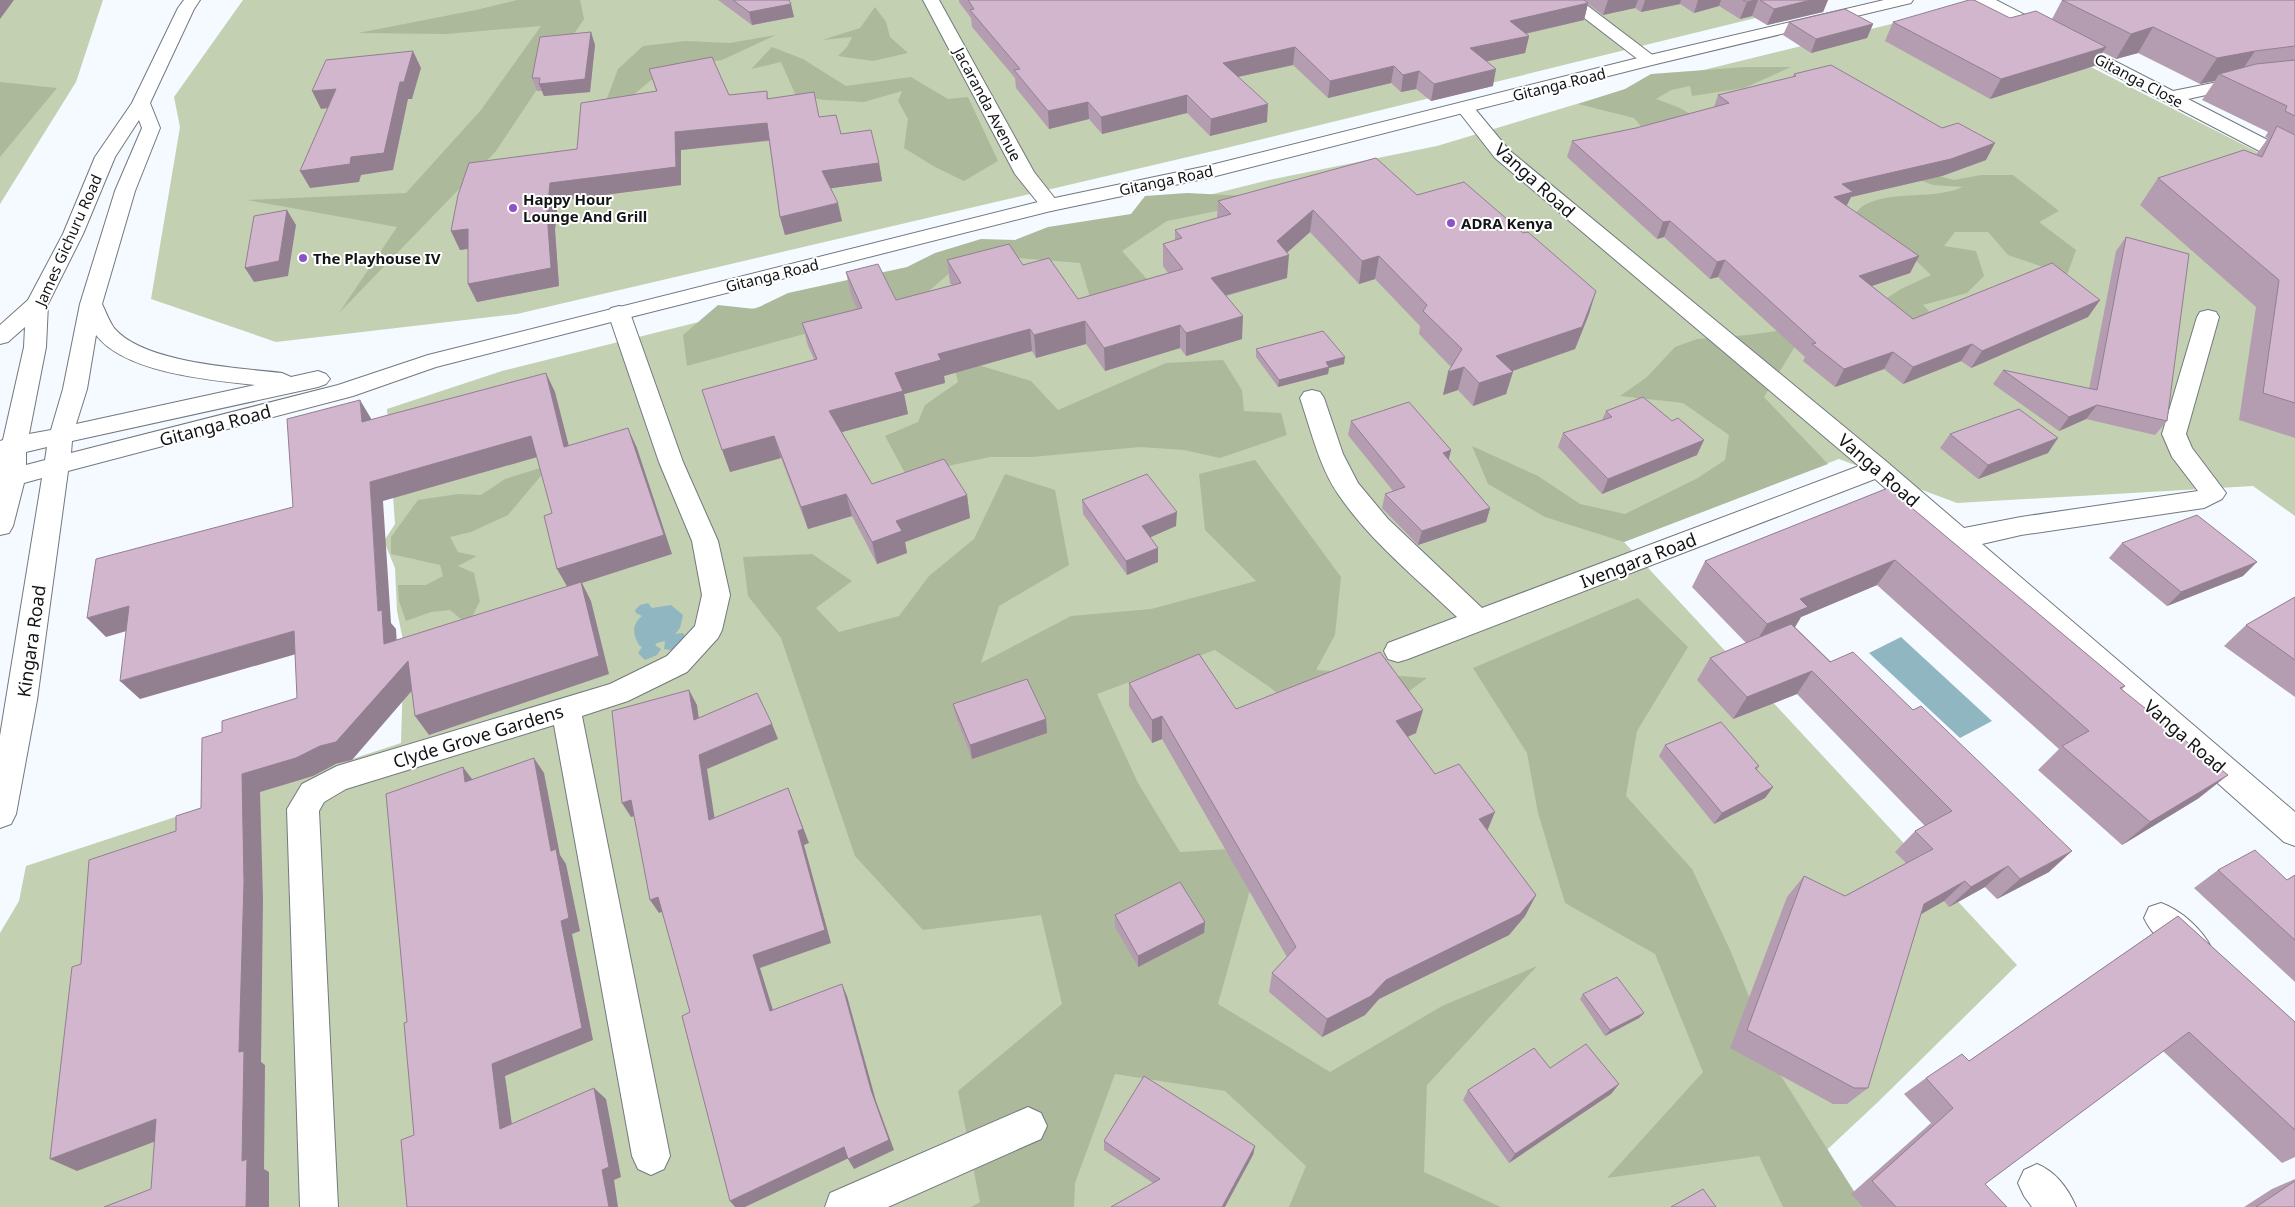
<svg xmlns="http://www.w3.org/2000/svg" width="2295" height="1207" font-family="'Noto Sans',sans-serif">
	<rect width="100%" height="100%" fill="#f4faff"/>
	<!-- green -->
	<path fill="#c4d0b2" d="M0 0H103L76 82 0 204Z
		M243 0H1829L1222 149 517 314 276 342 151 299 180 127 174 97Z
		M1969 5 2295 171V516L2253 486 1957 503 1839 459 1624 542 2017 965 1878 1102 1815 1161 1856 1207H0V933L19 901 26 866 401 743 404 645 397 611 395 568 384 541 395 524 387 409 502 371 1269 180 1437 146 1630 88Z"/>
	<!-- forest -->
	<path fill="#adb99b" d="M517 0H580L584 19 496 151 339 313 397 227 247 200 406 193 481 110 541 26 446 34 358 33 476 10Z
		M875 7 886 22 890 37 908 53 873 61 838 56 847 47 852 37 822 40 860 28Z
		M776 35 722 60 663 70 632 96 603 109 618 69 643 46 686 41 730 43Z
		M772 47 803 59 846 86 911 77 948 99 968 97 998 161 964 181 935 167 904 148 908 119 898 101 902 91 864 102 825 100 796 96 781 62 751 69Z
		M1745 67H1791L1744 88 1692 96 1690 86 1671 90 1656 99 1680 108 1697 118 1651 138 1634 118 1578 104 1625 89 1651 74Z
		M0 82 57 88 0 157Z
		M1914 170 1954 180 1981 175H2013L2059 211 2039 222 2076 250 2067 275 2008 255 1988 232H1955L1944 246 1976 251 1984 276 1967 293 1923 305 1950 333 1867 325 1794 348 1764 397 1828 464 1624 542 1545 517 1488 484 1472 446 1538 476 1580 504 1625 514 1696 479 1725 460 1729 435 1683 403 1620 396 1647 377 1675 347 1697 339 1748 335 1797 328 1879 303 1901 289 1931 275 1909 254 1847 224C1852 218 1859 207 1866 204 1897 190 1932 200 1963 187L1933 185 1904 174Z
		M1187 193 1248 196 1217 211 1167 221 1122 251 1154 287 1090 298 1080 263 1018 258 958 266 923 296 826 328 687 366 683 335 718 305 755 309 788 293 907 267 935 253 981 239 1015 240 1048 227 1131 214 1145 196Z
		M952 357 1031 381 1058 410 1166 363 1223 360 1242 390 1244 411 1281 413 1287 435 1220 458 1184 450 1140 447 1032 457H990L906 475 885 436 918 422 925 405 958 382Z
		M1255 460 1341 577 1335 635 1316 670 1427 678 1334 746 1271 688 1215 650 1097 694 1138 783 1180 852 1262 847 1218 1004 1330 1072 1442 1006 1537 966 1427 1085 1424 1172 1501 1207H1289L1306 1166 1225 1091 1115 1074 1075 1183 1074 1207H971L980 1202 958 1091 1062 1004 1041 915 923 930 855 856 781 638 748 596 743 557 812 554 852 581 816 608 839 632 899 616 929 576 974 539 1005 474 1055 490 1069 565 999 606 981 663 1071 616 1151 609 1256 581 1205 530 1199 474Z
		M550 465 508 515 471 532 450 537 458 552 477 556 458 566 474 573 480 601 468 625 450 610 431 612 406 621 399 601 398 585H426L443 576 440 565 391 554V537L418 500 458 494 481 495 505 479Z
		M1638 598 1688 647 1637 731 1626 796 1692 869 1731 952 1781 1076 1864 1207H1783L1759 1156 1607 1178 1703 1072 1655 954 1565 903 1538 813 1527 753 1473 668Z"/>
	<!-- water -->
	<path fill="#90b6c2" d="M648 603 652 608 671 605 683 615 680 628 675 634 683 633 686 638 684 645 671 650 664 649 665 641 657 643 655 645 661 649 657 655 645 660 638 653 642 647 639 645C633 635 631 625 642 616L636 613 635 610 640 605Z
		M1901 637 1992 721 1960 738 1869 653Z"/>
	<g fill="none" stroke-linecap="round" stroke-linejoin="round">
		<!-- minor casing -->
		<g stroke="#72797e" stroke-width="2">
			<path id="minor" d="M923 0H939L1034 172 1060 205 1057 209 1050 211 1043 209 1015 174Z
				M1561 0H1580L1659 60 1656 64H1644Z
				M1975 0H1996L2173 91 2238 78 2295 71V81L2238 88 2188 99 2295 154V168L2288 166 1977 3Z
				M1465 102 1471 104 1509 150 1887 462 1964 528 2021 517 2198 491 2172 457 2162 434 2197 317 2200 312 2208 310 2216 312 2219 317 2186 434 2192 448 2226 493 2222 499 2204 508 2021 535 1982 544 2295 812V846L2284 842 1875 479 1408 659 1398 662 1388 659 1384 651 1388 643 1457 617C1416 578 1369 540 1338 494 1319 466 1311 430 1300 398L1304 392 1312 390 1320 392 1324 398 1343 454 1358 483 1388 519 1482 608 1859 466 1495 158 1456 108 1459 104Z
				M619 306 627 308 630 313 683 462 718 541 730 595 722 630 718 638 687 672 628 701 582 716 670 1156 664 1169 651 1175 638 1169 632 1156 554 725 346 789 324 802 319 811 338 1207H300L287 809 302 784 337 766 610 684 667 656 695 626 702 595 692 541 659 462 608 313 611 308Z
				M2161 903C2181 910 2203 930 2212 949L2207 960 2195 965C2175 957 2153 937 2144 918L2149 907Z
				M1028 1107 1041 1113 1047 1126 1041 1139 888 1207H825L830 1193Z
				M2037 1164C2056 1172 2068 1188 2076 1207H2032L2024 1196 2018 1183 2024 1170Z"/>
		</g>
		<!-- major casing -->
		<g stroke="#72797e" stroke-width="2">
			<path id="major" d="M184 0H200L194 9 150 103 160 128 135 191 102 304C106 312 109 321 114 328 143 363 238 368 282 373L291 377 318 371 326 374 330 379 326 384 318 387 72 441 71 453 338 385 428 355 1050 199 1207 166 1650 55 1884 0H1913L1911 3 1652 65 1208 178 1051 211 623 319 436 367 353 396 68 471 37 700 16 814 11 824 0 828V736L42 478 24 483 13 526 9 533 0 535V441L3 440 24 347 25 327 8 342 0 344V325L28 300 63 234 95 157 132 103 178 8ZM139 120 142 128 115 191 80 304 63 389 51 430 29 434 46 347 48 304 83 234 115 157ZM96 335C125 373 210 380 255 385L76 424 87 389ZM47 447 45 460 26 465V452Z"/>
		</g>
		<!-- minor -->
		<use href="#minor" fill="#fff" fill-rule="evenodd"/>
		<!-- major -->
		<use href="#major" fill="#fff" fill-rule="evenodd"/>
	</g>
	<!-- wall -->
	<path fill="#b49db0" d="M718 0H789L794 17 752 25Z
		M959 0H1828L1823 12 1767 25 1752 16 1740 19 1719 6 1694 13 1680 4 1641 12 1635 8 1603 15 1588 4 1584 20 1526 34 1529 36 1525 53 1487 61 1493 86 1431 101 1416 89 1401 92 1391 83 1328 98 1293 65 1238 77 1267 122 1210 136 1187 113 1102 134 1089 119 1049 129 1016 88 1015 78 972 27 971 18 959 2Z
		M2062 0H2295V438L2239 420 2256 307 2140 205 2158 178 2256 155 2268 138 2265 137 2268 132 2202 100 2215 81 2200 84 2138 53 2116 59 2102 52 2094 66 1990 99 1885 41 1893 22 2010 18 2052 19Z
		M1789 22 1873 24 1867 38 1811 53 1783 35Z
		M595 45 590 92 544 96 542 91H537L532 78Z
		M649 69 729 95 767 91 768 98 820 117 879 163 882 181 831 188 842 221 785 235 780 217 769 141 681 150V185L558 201 555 230 559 286 477 302 468 284V249L460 250 451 231 577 149 656 91Z
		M1794 74 1986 160 1942 176 1851 197 1846 206 1919 256 1910 273 1872 286 1913 319 2100 300 2088 317 1971 368 1961 361 1903 384 1884 369 1835 387 1803 361 1805 357 1718 277 1710 279 1664 237 1657 239 1567 157 1572 141 1636 128 1714 107 1718 95 1793 77Z
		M1417 195 1589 314 1575 349 1512 371 1506 394 1473 406 1458 390 1443 395 1451 367 1419 334 1420 326 1375 279 1359 284 1310 232 1287 253V278L1226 296 1242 339 1186 356 1180 348 1105 371 1086 344 1036 358 1032 351 944 376 945 383 904 394 908 414 842 432 872 484 967 495 970 518 905 542 907 553 877 564 852 516 808 529 781 458 730 472 814 359 808 346 802 323 857 309 851 295 846 272 896 300 952 285 950 283 947 260 1023 265 1078 299 1168 273 1163 266V244L1175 240V230L1217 218 1218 201Z
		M2126 237 2167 421 2155 435 2086 419 2059 431 1993 384 2003 370 2089 389 2116 251Z
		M1256 349 1344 364 1329 368 1328 374 1278 387 1256 357Z
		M1606 411 1672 421 1697 455 1602 494 1558 447 1563 433 1602 420Z
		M1351 421 1451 450 1449 460 1490 508 1486 522 1418 545 1382 508 1385 494 1393 491 1348 435Z
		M1950 434 2048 453 1978 479 1940 448Z
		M1888 488 2125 686 2122 689 2199 798 2122 845 2038 770 2059 749 1877 585 1801 617 1795 627 2049 872 1997 899 1985 887 1949 907 1944 901 1921 914 1868 1088 1847 1104H1833L1730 1048 1787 897 1804 876 1845 896 1906 863 1895 852 1915 831 1925 826 1797 694 1733 719 1697 680 1710 658 1746 643 1692 587 1705 561Z
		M1082 500 1176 526 1150 537 1158 562 1127 575 1083 514Z
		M2122 543 2243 576 2167 606 2109 558Z
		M2295 597V697L2224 646 2246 625Z
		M1129 683 1236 709 1416 733 1408 737 1435 774 1487 831 1536 895 1525 916 1509 935 1379 999 1365 1015 1322 1037 1269 992 1272 973 1287 957 1162 739 1152 743 1129 706Z
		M953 704 1046 719 1047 733 972 759 956 717Z
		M1665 745 1759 766 1757 770 1773 787 1765 798 1714 824 1659 756Z
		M2218 870 2287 880 2295 875V982L2194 888Z
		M1115 915 1205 922 1204 933 1138 967 1115 927Z
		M2178 916 2295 1022V1157L2282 1163 2163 1051 1985 1184 2007 1207H1863L1851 1194 1931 1123 1904 1094 1926 1078 1969 1061Z
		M1583 994 1644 1013 1639 1018 1605 1036 1580 999Z
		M1550 1068 1619 1084 1611 1094 1509 1163 1463 1100 1468 1090Z
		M1104 1141 1255 1146 1253 1155 1153 1183 1104 1150Z
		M2295 1179V1207H2244L2272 1189Z"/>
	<!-- shaded-wall -->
	<path fill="#927f90" d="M0 0H14L0 19Z
		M1608 0H1638L1635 8 1603 15Z
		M1645 0H1681L1680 4 1641 12Z
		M1698 0H1721L1719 6 1694 13Z
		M1755 0H1758L1752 16 1740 19 1747 2Z
		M1811 0H1828L1823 12 1767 25 1774 9Z
		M1588 3 1584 20 1506 38 1510 21Z
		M791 4 794 17 752 25 749 12Z
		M1873 24 1867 38 1811 53 1816 39Z
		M2153 27 2138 53 2116 59 2131 34Z
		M591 32 595 45 590 92 544 96 539 84Z
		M1529 36 1525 53 1466 66 1470 48Z
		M1295 47 1293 65 1223 80V63Z
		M2106 47 2094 66 1990 99 2001 79Z
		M413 51 421 68 412 99H408L393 170 361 175 359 182 310 188 300 171 351 157 400 82Z
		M2255 51 2238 76 2219 74 2215 81 2200 84 2217 58Z
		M1394 66 1391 83 1328 98 1330 81Z
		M1496 69 1493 86 1431 101 1434 84Z
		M1419 71 1416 89 1401 92 1403 75Z
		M336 89 345 106 321 109 312 91Z
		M1187 95V113L1102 134 1101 117Z
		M1088 102 1089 119 1049 129 1048 111Z
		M1268 104 1267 122 1210 136 1211 119Z
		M767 123 771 140 681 150V185L558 201 555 230 559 286 477 302 468 284 547 212 550 183 675 132Z
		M1995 143 1986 160 1942 176 1851 197 1845 209 1826 214 1842 184Z
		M879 163 882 181 826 189 822 171Z
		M838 203 842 221 785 235 780 217Z
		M287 210 296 225 288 276 254 282 245 268Z
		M1313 210 1310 232 1282 257 1289 255 1287 278 1209 300 1211 278 1277 241Z
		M1670 221 1664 237 1657 239 1663 222Z
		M468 229 477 247 460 250 451 231Z
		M1379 256 1375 279 1359 284 1362 261Z
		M1919 256 1910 273 1851 293 1859 276Z
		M1725 260 1718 277 1710 279 1717 262Z
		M1596 291 1589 314 1575 349 1490 379 1496 356Z
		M2100 300 2088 317 1971 368 1982 351Z
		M1243 316 1242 339 1186 356V333Z
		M1085 321 1086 344 1036 358 1034 335Z
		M1180 325V348L1105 371 1104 348Z
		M1030 329 1032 351 944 376 945 383 904 394 908 414 835 434 829 411 895 373 938 354Z
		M1972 344 1961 361 1903 384 1913 367Z
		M1893 352 1884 369 1835 387 1844 369Z
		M1345 357 1344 364 1329 368 1328 374 1278 387 1279 380 1326 362Z
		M1464 367 1458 390 1443 395 1448 372Z
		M1513 372 1506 394 1473 406 1479 383Z
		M546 373 555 392 574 466 564 447Z
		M360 400 372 420 362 422Z
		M2097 405 2086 419 2059 431 2069 417Z
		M628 428 637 448 672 554 582 583 591 601 609 674 429 735 415 716 568 588 557 569Z
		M531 436 541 456 383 501 391 623 396 629 398 663 384 644 378 611 370 482Z
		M774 436 781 458 730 472 722 450Z
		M2058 438 2048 453 1978 479 1988 465Z
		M1704 440 1697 455 1602 494 1608 479Z
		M1451 450 1447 464 1443 453Z
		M846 494 852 516 808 529 801 507Z
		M967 495 970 518 905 542 907 553 877 564 872 542 896 521Z
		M1490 508 1486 522 1418 545 1422 531Z
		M1177 512 1176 526 1142 541V526Z
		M1158 548V562L1127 575 1126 561Z
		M1895 560 1877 585 1801 617 1792 632 1752 649 1767 624 1800 599Z
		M2257 562 2243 576 2167 606 2181 592Z
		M129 606 147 625 106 637 87 618Z
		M294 631 310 650 140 699 120 681Z
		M408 661 422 679 352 760 336 764 313 776 260 792 263 899 261 1062 265 1065 264 1169 269 1172V1207H246L242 1161 239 1052 242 774Z
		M1812 671 1797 694 1733 719 1747 697Z
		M689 690 697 705 701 734 694 720Z
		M1423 710 1416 733 1390 744 1396 721Z
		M1162 716V739L1152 743V720Z
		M1046 719 1047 733 972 759 970 745Z
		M772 724 778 739 707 769 717 834 709 820 699 755Z
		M534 758 544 773 560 855 566 864 580 931 572 934 593 1040 505 1076 514 1139 500 1129 492 1064 561 921 551 851Z
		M463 767 475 783 465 782Z
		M2228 775 2199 798 2122 845 2150 822Z
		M1773 787 1765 798 1714 824 1722 813Z
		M788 788 809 843 804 845 831 943 760 968 777 1023 770 1011 753 955 798 831Z
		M631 800 639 815 631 817 622 803Z
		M1495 812 1486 834 1479 819Z
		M2072 851 2049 872 1997 899 2020 879Z
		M2008 866 1985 887 1949 907 1971 887Z
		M1965 881 1944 901 1904 924 1924 904Z
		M1536 895 1525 916 1509 935 1379 999 1365 1015 1322 1037 1327 1019 1386 980Z
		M658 897 667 910 659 913 650 900Z
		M1205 922 1204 933 1138 967V956Z
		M842 984 847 996 876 1101 894 1150 854 1169 848 1159 871 1090Z
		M1644 1013 1639 1018 1605 1036 1610 1030Z
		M1619 1084 1611 1094 1509 1163 1515 1154Z
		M594 1088 606 1099 621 1177 614 1180 618 1207H609L602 1170Z
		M156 1119 180 1132 77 1171 50 1159Z
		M1255 1146 1253 1155 1225 1207H1222Z
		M844 1147 851 1157 745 1207H735L730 1201Z"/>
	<!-- building -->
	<path fill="#d1b6cd" stroke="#927f90" d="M733 0H789L791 4 749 12Z
		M968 0H1584L1588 3 1510 21 1529 36 1470 48 1496 69 1434 84 1419 71 1403 75 1394 66 1330 81 1295 47 1223 63 1268 104 1211 119 1187 95 1101 117 1088 102 1048 111 1014 70 1020 69 970 10 974 9Z
		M1743 0H1755L1747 2Z
		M1760 0H1811L1774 9Z
		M1969 0H1974L2010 18 2036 11 2106 47 2001 79 1893 22Z
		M2062 0H2295V46L2255 51 2217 58 2153 27 2131 34Z
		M1845 9 1873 24 1816 39 1789 22Z
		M591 32 585 79 539 84 540 78H532L540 37Z
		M413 51 404 82H400L384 153 351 157 350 164 300 171 336 89 312 91 326 60Z
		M712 57 729 95 767 91V99L814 92 819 117 836 115 841 134 871 130 879 163 822 171 838 203 780 217 767 123 675 132 676 167 550 183 547 212 551 268 468 284V229L451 231 458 195 469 163 577 149 581 103 657 91 649 69Z
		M2295 60V116L2285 111 2287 106 2219 74 2256 64Z
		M1831 65 1942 128 1958 123 1995 143 1951 159 1842 184 1853 192 1834 197 1919 256 1859 276 1913 319 2052 263 2100 300 1982 351 1972 344 1913 367 1893 352 1844 369 1812 344 1816 343 1725 260 1717 262 1670 221 1663 222 1572 141 1636 128 1729 103 1718 95 1796 76 1794 74Z
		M2277 126 2295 135V403L2263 393 2279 280 2158 178 2244 150 2262 157Z
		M1376 158 1417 195 1464 182 1523 233 1528 232 1596 291 1582 327 1496 356 1513 372 1479 383 1464 367 1448 372 1462 349 1423 311 1427 305 1379 256 1362 261 1313 210 1277 241 1289 255 1211 278 1243 316 1186 333 1180 325 1104 348 1085 321 1034 335 1030 329 938 354 941 360 895 373 903 391 829 411 872 484 944 459 967 495 896 521 902 531 872 542 846 494 801 507 774 436 722 450 702 390 817 359 802 323 862 308 846 272 878 264 896 300 961 283 947 260 1009 244 1023 265 1049 258 1078 299 1183 269 1163 244 1182 238 1175 230 1231 214 1218 201Z
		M287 210 279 261 245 268 254 216Z
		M2126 237 2189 254 2167 421 2097 405 2069 417 2003 370 2097 390Z
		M1323 331 1345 357 1326 362 1329 367 1279 380 1256 349Z
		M546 373 564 447 628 428 664 535 557 569 544 516 552 513 531 436 370 482 378 611 382 610 384 644 581 582 599 656 415 716 408 661 336 742 320 746 296 758 242 774 244 882 239 1052 244 1051 242 1161 247 1159 246 1207H104L151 1189 156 1119 50 1159 72 967 81 964 89 860 176 831V816L201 808 202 738 222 732V721L297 698 294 631 120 681 129 606 87 618 96 559 293 507 287 419 360 400 362 422Z
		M1643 397 1672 421 1678 418 1704 440 1608 479 1563 433 1612 417 1606 411Z
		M1409 402 1451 450 1443 453 1490 508 1422 531 1385 494 1405 487 1351 421Z
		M2019 409 2058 438 1988 465 1950 434Z
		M1147 474 1177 512 1142 526 1158 548 1126 561 1082 500Z
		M1888 488 2125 686 2120 688 2228 775 2150 822 2062 746 2089 731 1895 560 1800 599 1808 607 1767 624 1705 561Z
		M2197 515 2257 562 2181 592 2122 543Z
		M2295 597V660L2246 625Z
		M1791 624 1830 662 1853 652 1913 710 1921 706 2072 851 2020 879 2008 866 1971 887 1965 881 1924 904 1868 1088H1854L1747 1030 1804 876 1845 896 1933 849 1915 831 1952 811 1812 671 1747 697 1710 658Z
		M1380 652 1423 710 1396 721 1435 774 1459 764 1495 812 1479 819 1536 895 1520 914 1386 980 1371 996 1327 1019 1272 973 1296 947 1162 716 1152 720 1129 683 1199 654 1236 709Z
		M1027 679 1046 719 970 745 953 704Z
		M689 690 694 720 757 693 772 724 699 755 709 820 788 788 803 829 798 831 825 930 753 955 770 1011 842 984 871 1090 889 1140 848 1159 844 1147 730 1201 682 1016 690 1012 658 897 650 900 631 800 622 803 612 711Z
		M1721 722 1759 766 1755 768 1773 787 1722 813 1665 745Z
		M534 758 551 851 556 849 569 918 561 921 582 1028 492 1064 500 1129 594 1088 609 1167 602 1170 609 1207H407L401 1140 414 1135 404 1023 407 1022 386 794 463 767 465 782Z
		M2255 850 2287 880 2295 875V940L2218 870Z
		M1180 882 1205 922 1138 956 1115 915Z
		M2178 916 2295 1022V1130L2189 1032 1985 1184 2007 1207H1896L1872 1181 1953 1108 1926 1078 1962 1054 1969 1061Z
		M1617 977 1644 1013 1610 1030 1583 994Z
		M1586 1044 1619 1084 1515 1154 1468 1090 1534 1048 1550 1068Z
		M1144 1076 1255 1146 1222 1207H1111L1160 1179 1104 1141Z
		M2295 1181V1207H2256Z
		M1703 1189 1716 1207H1671Z"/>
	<!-- markers -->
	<g fill="#8e51c7" stroke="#fff" stroke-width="2">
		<circle cx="513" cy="208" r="5"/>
		<circle cx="1451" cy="223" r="5"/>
		<circle cx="303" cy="258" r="5"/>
	</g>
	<g text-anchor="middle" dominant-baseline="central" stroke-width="4" stroke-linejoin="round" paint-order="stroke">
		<!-- far-street labels -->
		<g font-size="15" fill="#121416" stroke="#fff">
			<text transform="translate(2139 80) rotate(28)">Gitanga Close</text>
			<text transform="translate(1559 84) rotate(-14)">Gitanga Road</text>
			<text transform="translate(988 104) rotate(62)">Jacaranda Avenue</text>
			<text transform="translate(1166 180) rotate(-12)">Gitanga Road</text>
			<text transform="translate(68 240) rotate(-66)">James Gichuru Road</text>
			<text transform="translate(772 275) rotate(-14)">Gitanga Road</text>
		</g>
		<!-- far-poi labels -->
		<g font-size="15" font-weight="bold" fill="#121416" stroke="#fff" text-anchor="start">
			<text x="523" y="199">Happy Hour<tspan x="523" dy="17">Lounge And Grill</tspan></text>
			<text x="1461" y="223">ADRA Kenya</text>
			<text x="313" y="258">The Playhouse IV</text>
		</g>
		<!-- street labels -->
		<g font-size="18" fill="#121416" stroke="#fff">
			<text transform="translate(1535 180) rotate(42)">Vanga Road</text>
			<text transform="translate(215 425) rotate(-15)">Gitanga Road</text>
			<text transform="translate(1879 470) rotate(41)">Vanga Road</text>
			<text transform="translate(1638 560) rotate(-21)">Ivengara Road</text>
			<text transform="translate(31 641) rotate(-82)">Kingara Road</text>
			<text transform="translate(478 736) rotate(-17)">Clyde Grove Gardens</text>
			<text transform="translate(2185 736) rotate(41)">Vanga Road</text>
		</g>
	</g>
</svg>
